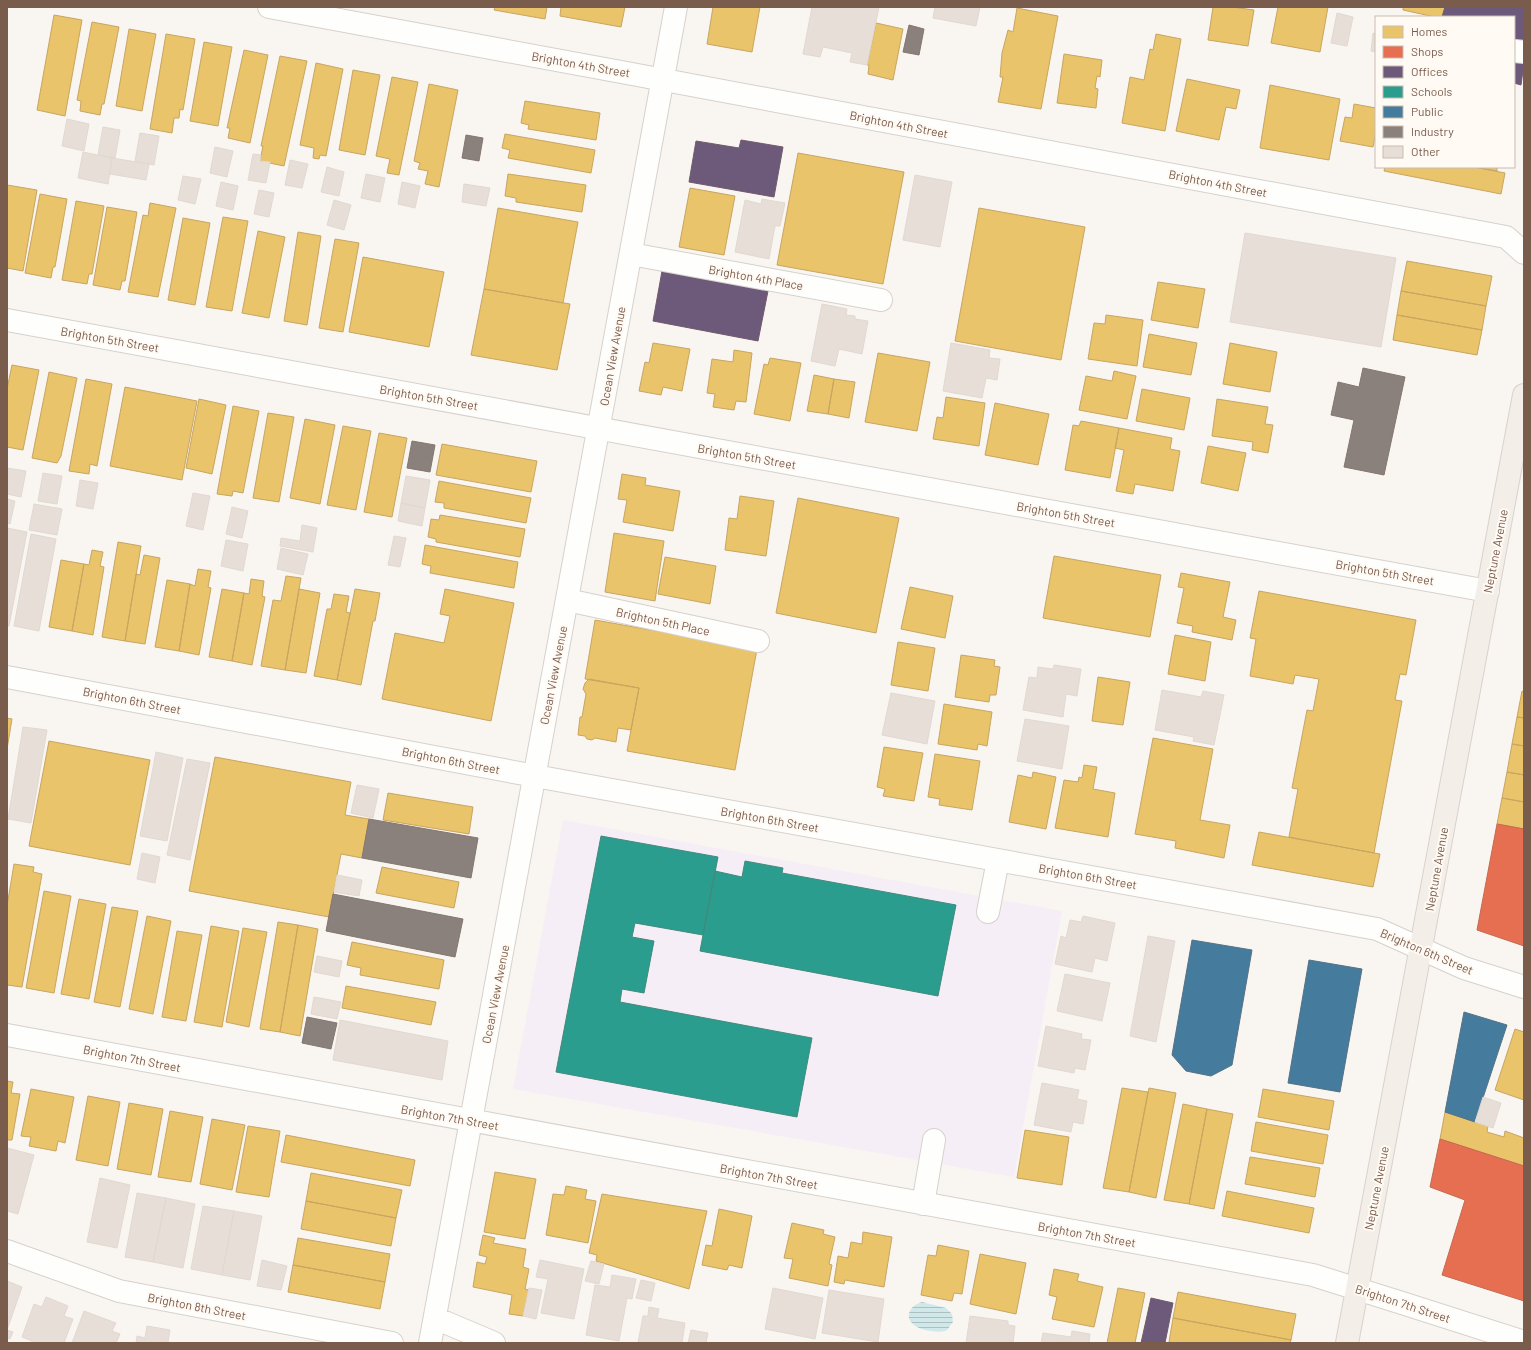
<svg xmlns="http://www.w3.org/2000/svg" width="1531" height="1350" font-family="Barlow,sans-serif">
	<defs>
		<pattern id="water-rules" width="6" height="5" patternUnits="userSpaceOnUse"><rect width="6" height="5" fill="#d0e8ea"/><path d="M0 2.5h6" fill="none" stroke="#aebfc0"/></pattern>
	</defs>
	<rect width="100%" height="100%" fill="#f9f5f0"/>
	<!-- education -->
	<path fill="#f6eef6" d="M563 820 1062 911 1014 1177 513 1089Z"/>
	<!-- water -->
	<path fill="url(#water-rules)" d="M922 1302 946 1308 952 1314 953 1322C951 1324 949 1328 947 1330 941 1334 919 1330 914 1325 903 1316 911 1305 922 1302Z"/>
	<!-- homes -->
	<path fill="#e9c46a" stroke="#c8a561" d="M495 7H547L545 19 494 10Z
		M561 7H625L621 27 560 16Z
		M713 7H760L752 52 707 44Z
		M1213 7H1232L1254 10 1248 46 1208 40Z
		M1278 7H1328L1320 52 1271 43Z
		M1403 7H1445L1442 17H1435L1403 10Z
		M1017 8 1058 16 1041 109 998 102 1003 77H1000L1002 53 1008 30 1013 32Z
		M54 15 82 20 65 116 37 110Z
		M92 22 119 27 104 104H102L100 115 80 111 81 101 77 100Z
		M876 23 903 29 893 80 868 74 869 65H867Z
		M129 29 156 34 142 111 116 106Z
		M166 34 195 39 183 110 180 109 179 118H174L172 133 150 129Z
		M1156 34 1181 39 1165 131 1122 123 1130 77 1144 80 1150 49 1153 50Z
		M204 42 232 47 218 126 190 121Z
		M244 50 268 55 250 143 228 138 230 128H227Z
		M1064 54 1102 60 1100 77 1097 76 1095 88 1098 89 1096 108 1057 103Z
		M280 56 307 61 284 166 260 161 263 146H261Z
		M316 63 343 69 326 156 320 155 319 159 313 158 314 148 300 145Z
		M353 70 380 75 365 155 339 150Z
		M392 77 418 82 399 175 387 173 390 159 376 156Z
		M1187 79 1240 90 1236 109 1226 107 1219 140 1176 131Z
		M429 84 458 90 439 187 425 184 428 171 418 169 420 163 414 161Z
		M1270 85 1340 99 1329 160 1260 148Z
		M525 101 600 113 596 140 528 129 529 125 521 123Z
		M1354 104 1376 108V131L1373 147 1340 141 1345 117 1352 118Z
		M505 134 595 150 591 173 508 158 510 150 502 148Z
		M798 153 904 172 883 284 777 265Z
		M1385 167H1474L1505 173 1501 194 1384 171Z
		M1474 167H1497V171Z
		M508 174 586 185 582 212 516 202V198L505 196Z
		M7 185 37 190 23 271 7 268Z
		M690 188 735 196 724 255 679 247Z
		M40 194 67 199 55 267H53L51 278 25 273Z
		M76 201 104 206 92 274H89L87 284 62 280Z
		M150 203 176 208 158 297 128 292 143 215 148 216Z
		M107 207 137 212 125 281H122L120 290 93 285Z
		M498 208 578 222 563 303 484 289Z
		M979 208 1085 227 1061 360 955 341Z
		M223 217 248 221 232 311 206 307Z
		M183 218 210 223 195 305 168 300Z
		M258 231 285 237 269 318 242 313Z
		M298 232 321 236 307 325 284 321Z
		M335 239 359 243 343 332 319 328Z
		M363 257 444 272 429 347 349 332Z
		M1407 261 1492 276 1486 306 1401 291Z
		M1158 282 1205 289 1198 328 1151 320Z
		M484 289 570 304 557 370 471 355Z
		M1401 291 1486 306 1482 330 1397 315Z
		M1106 315 1143 320 1137 366 1088 359 1094 323 1105 324Z
		M1397 315 1482 330 1477 355 1393 340Z
		M1149 334 1197 343 1191 375 1143 367Z
		M653 343 690 349 682 391 663 387 661 395 639 391 645 362 649 363Z
		M1230 343 1277 352 1270 392 1223 384Z
		M734 350 752 353 746 402 736 401 734 410 713 407 715 394 707 393 712 359 733 362Z
		M878 353 930 362 917 431 865 422Z
		M770 358 801 363 790 421 754 414 764 364 768 365Z
		M12 365 39 370 23 450 7 447V389Z
		M1114 371 1136 376 1127 419 1079 410 1086 376 1112 381Z
		M49 372 77 378 61 456 57 463 32 458Z
		M814 375 834 379 828 414 807 411Z
		M86 379 112 384 97 466 90 464 89 474 69 471Z
		M834 379 855 382 849 418 828 414Z
		M125 387 197 401 182 480 110 466Z
		M1142 389 1190 398 1184 430 1136 421Z
		M946 397 985 403 979 446 933 439 937 417 943 418Z
		M199 399 226 405 212 474 186 468Z
		M1217 399 1268 407 1265 424 1273 425 1268 453 1252 450 1253 442 1212 436Z
		M995 403 1049 414 1038 465 985 455Z
		M233 406 259 411 243 493 233 491 232 496 217 494Z
		M268 413 294 417 279 502 253 498Z
		M305 419 335 425 320 504 290 498Z
		M1081 421 1119 428 1110 478 1065 470 1073 425 1079 426Z
		M343 426 371 431 356 510 327 505Z
		M1119 428 1172 438 1170 449 1180 451 1173 491 1135 484 1133 494 1116 491 1124 450 1115 448Z
		M379 433 407 438 392 517 364 512Z
		M442 444 537 461 531 492 436 475Z
		M1208 446 1246 453 1238 491 1201 483Z
		M622 474 646 478 645 485 680 491 673 531 623 522 627 500 618 499Z
		M439 481 531 498 526 523 444 508V503L435 502Z
		M740 496 774 501 766 556 725 550 729 518 737 519Z
		M798 498 899 518 876 633 776 613Z
		M440 515 525 529 520 557 436 542V539L428 537 431 519 439 520Z
		M614 533 664 541 655 601 605 592Z
		M118 542 141 546 125 641 102 637Z
		M425 545 518 562 514 588 430 573 431 566 422 564Z
		M92 550 103 552 100 566 104 567 93 635 72 631 84 564 89 565Z
		M144 555 160 558 145 644 125 641 136 574 140 575Z
		M1054 556 1161 575 1150 637 1043 618Z
		M665 557 716 566 710 604 658 594Z
		M61 560 84 564 72 631 49 627Z
		M198 569 211 571 208 587 211 588 199 655 179 651 190 584 195 586Z
		M1181 573 1230 582 1223 617 1236 620 1232 640 1192 632 1193 626 1177 623 1184 588 1178 587Z
		M286 576 301 578 285 670 261 666 273 600 281 601Z
		M251 579 264 581 262 596 265 597 252 665 232 661 244 593 249 594Z
		M167 580 190 584 179 651 155 647Z
		M910 587 953 596 945 638 901 629Z
		M222 589 244 593 232 661 209 657Z
		M299 589 320 593 306 673 285 670Z
		M355 589 380 593 375 621H373L361 685 337 680Z
		M445 589 514 603 491 721 382 699 395 633 444 643 450 616 440 614Z
		M1259 591 1416 620 1406 675 1400 674 1395 700 1402 701 1374 853 1289 837 1298 789 1292 788 1307 710 1313 711 1319 679 1295 675 1293 684 1250 676 1256 639 1250 638Z
		M334 594 349 596 346 612 350 613 337 680 314 676 327 609H331Z
		M595 620 757 649 735 770 627 751 639 688 585 679Z
		M1175 635 1211 642 1205 681 1168 674Z
		M898 642 935 648 928 691 891 685Z
		M961 655 995 660 994 666 1000 667 996 695H990L989 702 955 697Z
		M1098 677 1130 682 1123 725 1092 721Z
		M589 679 639 688 631 730 618 728 616 742 595 738 592 740 587 739 585 736 578 735 580 717H582L586 694 583 689 585 683Z
		M1522 691 1524 692V718L1517 717Z
		M944 704 992 712 987 746 978 744 977 750 938 744Z
		M1517 717 1524 718V746L1512 744Z
		M7 718 12 719 7 749Z
		M1153 738 1213 749 1200 820 1230 825 1224 858 1175 848 1176 841 1135 834Z
		M49 741 150 760 130 865 29 846Z
		M1512 744 1524 746V775L1507 772Z
		M884 747 923 753 914 801 883 796 885 789 877 787Z
		M935 754 980 761 972 810 939 805 940 799 928 797Z
		M215 757 351 782 345 815 369 819 362 858 341 854 329 917 189 891Z
		M1084 765 1097 767 1093 789 1115 793 1108 837 1055 828 1064 780 1078 782 1079 777 1082 778Z
		M1033 772 1056 777 1046 829 1009 822 1018 775 1032 778Z
		M1507 772 1524 775V802L1502 798Z
		M388 793 473 807 469 834 383 820Z
		M1502 798 1524 802V829L1497 824Z
		M1259 832 1380 854 1373 887 1252 865Z
		M14 864 34 867 33 872 42 874 22 987 7 985V906Z
		M382 867 459 882 454 908 376 893Z
		M44 891 71 896 54 993 26 988Z
		M79 899 106 904 89 999 61 994Z
		M112 907 138 911 120 1007 94 1002Z
		M147 916 171 921 153 1014 129 1009Z
		M278 922 298 925 280 1032 260 1029Z
		M298 925 318 929 300 1036 280 1032Z
		M211 926 239 931 222 1027 194 1022Z
		M243 928 267 932 249 1027 226 1022Z
		M177 931 202 935 186 1021 162 1017Z
		M352 942 444 960 439 989 360 975 361 968 347 965Z
		M346 986 436 1002 431 1025 342 1008Z
		M1515 1029 1524 1032V1100L1495 1090Z
		M7 1081 13 1082 11 1093 20 1094 12 1140H7Z
		M1122 1088 1148 1092 1129 1192 1103 1188Z
		M1149 1088 1176 1093 1156 1198 1129 1192Z
		M31 1089 74 1097 65 1143 58 1141 56 1151 29 1146 31 1137 21 1136Z
		M1263 1089 1334 1101 1329 1130 1258 1117Z
		M88 1096 120 1102 108 1166 76 1160Z
		M129 1103 163 1109 151 1175 117 1169Z
		M1183 1104 1207 1109 1189 1204 1164 1200Z
		M1207 1109 1233 1114 1214 1209 1189 1204Z
		M170 1111 203 1117 191 1182 158 1177Z
		M1445 1112 1488 1126 1487 1132 1504 1137 1505 1131 1524 1138V1166L1440 1139Z
		M212 1119 245 1125 232 1190 200 1184Z
		M1256 1122 1328 1135 1323 1164 1251 1151Z
		M248 1126 280 1131 269 1197 236 1192Z
		M1025 1130 1069 1137 1062 1185 1017 1178Z
		M286 1135 415 1160 410 1186 281 1162Z
		M1250 1157 1320 1168 1315 1197 1245 1184Z
		M495 1172 536 1179 525 1239 484 1232Z
		M311 1173 402 1190 396 1218 306 1201Z
		M566 1186 587 1190 585 1199 596 1201 588 1243 546 1235 553 1194 564 1195Z
		M1227 1191 1314 1208 1309 1233 1222 1216Z
		M602 1194 707 1211 689 1289 596 1261 597 1255 589 1253Z
		M306 1201 396 1218 391 1246 301 1229Z
		M719 1209 752 1216 742 1268 729 1265 727 1270 702 1265 706 1245 712 1246Z
		M792 1223 824 1230 823 1234 835 1237 829 1264 832 1265 828 1286 789 1278 793 1259 784 1258Z
		M863 1232 892 1237 884 1287 845 1280 844 1284 834 1282 838 1256 848 1258 851 1242 862 1244Z
		M483 1235 495 1238 493 1243 526 1249 523 1267 529 1269 525 1289 529 1290 523 1316 509 1314 512 1295 473 1287 477 1262 485 1264 487 1257 479 1255Z
		M298 1238 390 1254 385 1282 293 1265Z
		M938 1245 969 1251 962 1294 954 1293 952 1301 921 1295 928 1255 936 1256Z
		M980 1254 1026 1263 1016 1314 970 1304Z
		M293 1265 385 1282 380 1309 288 1292Z
		M1054 1269 1079 1274 1077 1281 1103 1287 1094 1327 1052 1319 1057 1297 1049 1295Z
		M1118 1288 1145 1293 1135 1343H1107Z
		M1178 1292 1296 1314 1291 1340 1173 1318Z
		M1173 1318 1291 1340 1290 1343H1175L1169 1342Z"/>
	<!-- shops -->
	<path fill="#e76f51" stroke="#c66950" d="M1497 824 1524 829V946L1477 930Z
		M1440 1139 1524 1166V1301L1442 1275 1465 1200 1430 1187Z"/>
	<!-- offices -->
	<path fill="#6d597a" stroke="#715a6c" d="M1445 7H1524V44L1514 42V17H1442Z
		M1514 61 1524 63 1521 85 1514 83Z
		M741 140 783 147 774 197 689 182 696 141 739 148Z
		M662 271 768 291 758 341 653 321Z
		M1151 1298 1173 1303 1165 1343H1141Z"/>
	<!-- schools -->
	<path fill="#2a9d8f" stroke="#428a7b" d="M601 836 718 857 703 935 635 923 632 937 654 941 644 993 622 989 620 1002 812 1038 797 1117 556 1072Z
		M745 861 783 868 782 873 956 905 938 996 700 951 715 871 742 877Z"/>
	<!-- public -->
	<path fill="#457b9d" stroke="#557285" d="M1192 940 1252 950 1232 1065 1211 1076 1186 1071 1172 1055Z
		M1309 960 1362 969 1340 1092 1288 1083Z
		M1464 1012 1507 1025 1475 1122 1445 1112Z"/>
	<!-- industry -->
	<path fill="#8a817c" stroke="#85766e" d="M909 25 924 29 919 55 903 52Z
		M466 135 483 138 479 161 462 158Z
		M1363 368 1405 377 1384 475 1344 467 1354 420 1331 415 1338 382 1359 387Z
		M412 441 435 445 430 472 407 468Z
		M369 819 478 838 471 878 362 858Z
		M333 894 463 919 455 957 326 931Z
		M307 1017 337 1023 331 1049 302 1043Z"/>
	<!-- building -->
	<path fill="#e6ded7" stroke="#e2d8d2" d="M812 7H879L867 65 850 62 852 53 823 47 820 57 803 54Z
		M935 7H980L976 26 933 18Z
		M1337 13 1353 17 1347 46 1331 43Z
		M1373 33 1376 34V52L1371 51Z
		M67 119 89 124 84 151 62 146Z
		M103 127 120 130 115 158 98 155Z
		M140 133 159 136 154 165 135 161Z
		M215 147 233 151 227 177 210 173Z
		M83 152 112 158 108 184 78 178Z
		M253 154 261 155 260 161 270 162 266 183 248 180Z
		M112 158 149 164 146 180 110 174Z
		M290 160 308 164 302 188 285 185Z
		M327 167 344 172 339 196 321 192Z
		M366 174 385 178 380 202 361 198Z
		M915 175 952 182 940 247 903 240Z
		M183 176 201 179 195 204 178 200Z
		M221 182 238 186 233 210 216 206Z
		M402 182 420 186 415 208 398 204Z
		M464 184 490 188 486 206 462 202Z
		M259 190 274 193 269 217 254 214Z
		M762 199 785 203 780 226H775L769 259 735 252 745 200 761 204Z
		M334 200 351 205 344 230 327 225Z
		M1245 233 1396 258 1381 347 1230 322Z
		M822 304 847 309 846 315 855 316V319L868 321 862 354 839 349 835 366 811 361Z
		M951 343 990 350 989 358 1000 359 997 380 986 378 982 398 943 391Z
		M7 468 26 471 21 497 7 494Z
		M43 473 62 476 57 504 38 501Z
		M406 476 430 480 425 508 401 503Z
		M80 480 98 483 93 509 76 506Z
		M193 493 210 496 203 530 186 526Z
		M7 499 15 501 10 524 7 523Z
		M401 503 425 508 422 526 398 521Z
		M34 504 62 509 57 535 29 530Z
		M232 507 248 511 242 538 226 534Z
		M302 525 317 528 313 552 280 546 281 538 300 541Z
		M7 528 27 532 9 626H7Z
		M31 534 56 539 39 631 14 626Z
		M394 536 406 538 400 567 388 565Z
		M226 540 248 544 243 571 221 566Z
		M281 548 308 554 303 575 277 569Z
		M1054 665 1081 669 1077 696 1066 694 1063 717 1023 710 1029 677 1037 678 1038 667 1053 669Z
		M1162 690 1201 697 1203 691 1224 695 1214 745 1193 741 1194 737 1155 730Z
		M891 693 935 701 927 744 882 735Z
		M1025 719 1069 726 1062 769 1017 761Z
		M23 727 47 730 31 823 8 819Z
		M156 752 183 758 167 841 140 836Z
		M187 759 210 763 190 860 167 855Z
		M357 785 379 789 373 818 351 813Z
		M142 853 160 857 155 883 137 879Z
		M337 875 362 880 359 896 334 892Z
		M1083 916 1115 923 1107 961 1095 958 1092 972 1055 964 1061 936 1066 938 1070 920 1081 922Z
		M1148 936 1175 941 1156 1042 1130 1036Z
		M317 956 342 961 339 977 314 972Z
		M1065 974 1110 983 1102 1021 1057 1011Z
		M314 997 341 1002 337 1019 311 1014Z
		M340 1020 448 1041 442 1080 333 1060Z
		M1046 1026 1082 1034 1081 1039 1091 1040 1085 1070 1075 1068 1074 1073 1038 1066Z
		M1042 1083 1079 1090 1077 1099 1087 1101 1083 1124 1073 1122 1071 1132 1034 1125Z
		M1483 1097 1501 1103 1493 1128 1475 1122Z
		M7 1148 34 1155 18 1214 7 1211Z
		M100 1178 130 1185 117 1248 87 1242Z
		M137 1193 166 1198 153 1262 125 1257Z
		M166 1198 195 1204 183 1268 153 1262Z
		M203 1206 234 1211 222 1275 191 1269Z
		M234 1211 262 1216 250 1280 222 1275Z
		M262 1260 287 1266 281 1290 257 1286Z
		M540 1260 584 1269 574 1319 541 1313 548 1279 536 1277Z
		M591 1261 604 1264 599 1284 585 1281Z
		M612 1275 636 1279 632 1299 627 1298 619 1341 586 1335 595 1285 610 1287Z
		M641 1280 655 1283 651 1301 636 1298Z
		M7 1281 22 1287 7 1330 13 1332 10 1339 7 1338Z
		M529 1288 542 1290 536 1319 523 1316Z
		M773 1288 823 1298 815 1339 765 1329Z
		M829 1290 884 1299 878 1342 822 1333Z
		M46 1297 68 1306 64 1316 73 1319 64 1343H32V1341L22 1337 34 1304 42 1307Z
		M649 1307 659 1309 657 1318 685 1323 682 1343H638L643 1316H648Z
		M84 1311 116 1323 112 1331 120 1334 116 1343H72Z
		M970 1316 1008 1321V1325L1015 1326 1013 1343H966Z
		M147 1326 170 1330 168 1342 173 1343H136L137 1336 145 1338Z
		M691 1330 708 1333 706 1343H688Z
		M1072 1331 1090 1334 1089 1343H1041L1043 1333 1071 1337Z"/>
	<g fill="none" stroke-linecap="round" stroke-linejoin="round">
		<!-- minor casing -->
		<g stroke="#d7d1cb" stroke-width="24">
			<path id="minor" d="M269 7 632 74 1506 237 1524 253
				M1515 51 1524 52
				M631 254 881 300
				M7 320 1262 550 1488 591
				M567 600 758 641
				M7 677 535 776 1377 929 1464 968 1524 987
				M988 912 998 860
				M7 1035 1313 1275 1402 1303 1524 1342
				M923 1204 934 1140
				M7 1251 119 1291 392 1343
				M435 1318 494 1343
				M430 1343 676 7"/>
		</g>
		<!-- major casing -->
		<g stroke="#dad1cc" stroke-width="24">
			<path id="major" d="M1347 1343 1524 395"/>
		</g>
		<!-- minor -->
		<use href="#minor" stroke="#fefefd" stroke-width="22"/>
		<!-- major -->
		<use href="#major" stroke="#f3eee8" stroke-width="22"/>
	</g>
	<g text-anchor="middle" dominant-baseline="central" stroke-width="4" stroke-linejoin="round" paint-order="stroke">
		<!-- street labels -->
		<g font-size="12" fill="#7a5c4d" stroke="#fffaf3">
			<text transform="translate(581 64) rotate(10)">Brighton 4th Street</text>
			<text transform="translate(899 124) rotate(11)">Brighton 4th Street</text>
			<text transform="translate(1218 183) rotate(11)">Brighton 4th Street</text>
			<text transform="translate(756 277) rotate(10)">Brighton 4th Place</text>
			<text transform="translate(110 339) rotate(10)">Brighton 5th Street</text>
			<text transform="translate(612 356) rotate(-80)">Ocean View Avenue</text>
			<text transform="translate(429 397) rotate(10)">Brighton 5th Street</text>
			<text transform="translate(747 456) rotate(10)">Brighton 5th Street</text>
			<text transform="translate(1066 514) rotate(10)">Brighton 5th Street</text>
			<text transform="translate(1495 551) rotate(-79)">Neptune Avenue</text>
			<text transform="translate(1385 572) rotate(10)">Brighton 5th Street</text>
			<text transform="translate(663 621) rotate(12)">Brighton 5th Place</text>
			<text transform="translate(553 675) rotate(-79)">Ocean View Avenue</text>
			<text transform="translate(132 700) rotate(11)">Brighton 6th Street</text>
			<text transform="translate(451 760) rotate(11)">Brighton 6th Street</text>
			<text transform="translate(770 819) rotate(10)">Brighton 6th Street</text>
			<text transform="translate(1436 869) rotate(-80)">Neptune Avenue</text>
			<text transform="translate(1088 876) rotate(10)">Brighton 6th Street</text>
			<text transform="translate(1427 951) rotate(23)">Brighton 6th Street</text>
			<text transform="translate(495 994) rotate(-79)">Ocean View Avenue</text>
			<text transform="translate(132 1058) rotate(11)">Brighton 7th Street</text>
			<text transform="translate(450 1117) rotate(10)">Brighton 7th Street</text>
			<text transform="translate(769 1176) rotate(10)">Brighton 7th Street</text>
			<text transform="translate(1376 1188) rotate(-79)">Neptune Avenue</text>
			<text transform="translate(1087 1234) rotate(10)">Brighton 7th Street</text>
			<text transform="translate(1403 1303) rotate(18)">Brighton 7th Street</text>
			<text transform="translate(197 1306) rotate(11)">Brighton 8th Street</text>
		</g>
	</g>
	<!-- border -->
	<rect width="1531" height="1350" fill="none" stroke="#7a5c4d" stroke-width="16"/>
	<!-- legend -->
	<rect x="1375" y="16" width="140" height="152" fill="#fffaf3" stroke="#cabbb1"/>
	<rect x="1383" y="26" width="20" height="12" fill="#e9c46a" stroke="#cabbb1"/>
	<text x="1411" y="36" font-size="12" fill="#7a5c4d">Homes</text>
	<rect x="1383" y="46" width="20" height="12" fill="#e76f51" stroke="#cabbb1"/>
	<text x="1411" y="56" font-size="12" fill="#7a5c4d">Shops</text>
	<rect x="1383" y="66" width="20" height="12" fill="#6d597a" stroke="#cabbb1"/>
	<text x="1411" y="76" font-size="12" fill="#7a5c4d">Offices</text>
	<rect x="1383" y="86" width="20" height="12" fill="#2a9d8f" stroke="#cabbb1"/>
	<text x="1411" y="96" font-size="12" fill="#7a5c4d">Schools</text>
	<rect x="1383" y="106" width="20" height="12" fill="#457b9d" stroke="#cabbb1"/>
	<text x="1411" y="116" font-size="12" fill="#7a5c4d">Public</text>
	<rect x="1383" y="126" width="20" height="12" fill="#8a817c" stroke="#cabbb1"/>
	<text x="1411" y="136" font-size="12" fill="#7a5c4d">Industry</text>
	<rect x="1383" y="146" width="20" height="12" fill="#e6ded7" stroke="#cabbb1"/>
	<text x="1411" y="156" font-size="12" fill="#7a5c4d">Other</text>
</svg>
